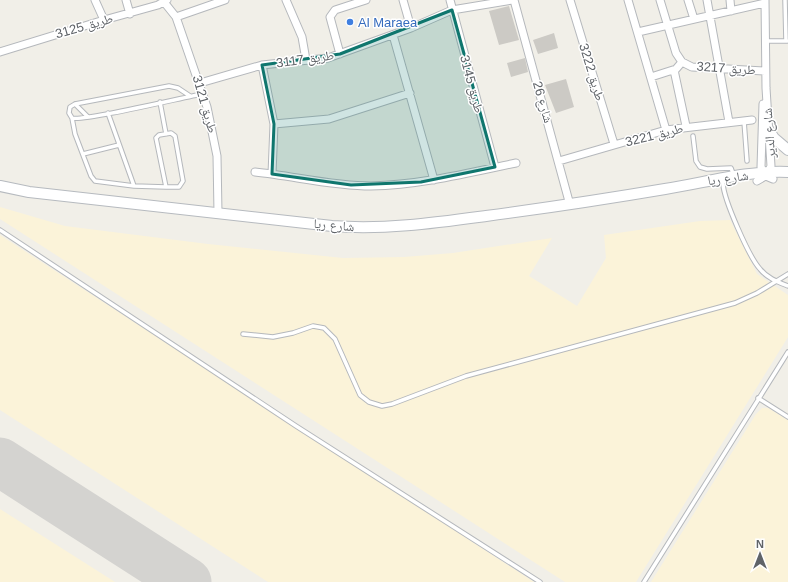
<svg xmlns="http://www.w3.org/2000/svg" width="788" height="582" font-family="Helvetica,'Noto Naskh Arabic',sans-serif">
	<rect width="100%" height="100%" fill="#f1efe8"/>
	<!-- sand -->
	<path fill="#fbf3d9" d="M0 207 65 226 208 244 343 258 404 257 453 253 552 238 529 276 577 306 606 258 604 235 700 221 730 220 757 274 788 295V337L636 582H565L0 219Z
		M0 235 534 582H268L0 410Z
		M762 408H768L788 420V582H651L756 414Z
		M0 509 115 582H0Z"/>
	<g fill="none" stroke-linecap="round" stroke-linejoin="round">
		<!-- runway -->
		<path stroke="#d4d3d0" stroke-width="49" d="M0 462 187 582"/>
	</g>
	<!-- building -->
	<path fill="#cccac5" d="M509 6 519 40 499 45 489 11Z
		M554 33 558 48 538 54 533 40Z
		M525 58 528 72 511 77 507 63Z
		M566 79 574 107 556 113 545 85Z"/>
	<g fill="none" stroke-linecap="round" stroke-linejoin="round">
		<!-- lane casing -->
		<g stroke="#b5b8bc" stroke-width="5.5">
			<path id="lane" d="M785 0 786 41
				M765 41H787
				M190 96 178 88 169 86 75 104 70 107 69 113 72 118C81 122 185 97 202 94
				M160 102 166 134
				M75 104 88 117
				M108 113 134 186
				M72 118 75 134 91 176 95 181 134 186 166 187
				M744 121 747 161
				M171 133 175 136 183 181 179 187H166L156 138 159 135Z
				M693 136 696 161 700 167 707 169 731 168 734 176
				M83 154 119 145
				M723 184C724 200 749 257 760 269 767 278 778 282 788 286
				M0 230 296 426 540 582
				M243 334 273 337 293 333 313 326 324 328 335 339 360 395 369 402 382 406 392 404 466 376 735 303 757 293 788 274
				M758 398 788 417
				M644 582 788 352"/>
		</g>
		<!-- street casing -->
		<g stroke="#b5b8bc" stroke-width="9">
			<path id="street" d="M95 0 104 20
				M126 0 130 14
				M286 0 302 37 306 60
				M403 0 411 28
				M450 0 495 167
				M514 0 570 205
				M570 0 614 144
				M628 0 666 130
				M660 0 676 53 682 62 692 67 765 71
				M688 0 694 19
				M707 0 729 122
				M730 0 731 11
				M164 2 176 17 207 107 217 156 218 213
				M176 17 225 0
				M638 32 765 3
				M393 35 434 180
				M0 52 104 20 158 5 167 0
				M340 54 330 17 335 10 366 0
				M262 65 274 124 272 174
				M674 70 686 126
				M651 77 676 69 682 62
				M200 83 262 65 328 58 411 28 452 10 512 0
				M763 104 761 167 766 176 773 179
				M274 124 329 119 410 93
				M559 161 666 130 752 120
				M255 172C294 176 332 186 371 186 420 185 468 173 516 163
				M757 181 767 175 771 166 766 88 765 0"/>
		</g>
		<!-- secondary casing -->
		<g stroke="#b6babf" stroke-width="12">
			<path id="secondary" d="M768 129 774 138 788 150
				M0 186 29 192 332 226C384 230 434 223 486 216 546 208 606 199 665 189 704 183 748 170 788 172"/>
		</g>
		<!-- lane -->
		<use href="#lane" stroke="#fff" stroke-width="3.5"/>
		<!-- street -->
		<use href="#street" stroke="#fff" stroke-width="7"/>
		<!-- secondary -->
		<use href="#secondary" stroke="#fff" stroke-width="10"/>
	</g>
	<!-- marked area -->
	<path fill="#0f766e" fill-opacity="0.2" stroke="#0f766e" stroke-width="3" stroke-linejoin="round" d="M452 10 495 167 421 182 351 185 272 174 274 124 262 65 340 54Z"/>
	<!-- markers -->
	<circle fill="#3f7fe0" stroke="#fff" stroke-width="1.5" cx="350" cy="22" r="4"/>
	<g text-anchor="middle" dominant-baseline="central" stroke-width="3" stroke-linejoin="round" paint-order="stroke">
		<!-- shop labels -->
		<g font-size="13" fill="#366cbe" stroke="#fff" text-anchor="start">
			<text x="358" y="22">Al Maraea</text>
		</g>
		<!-- street labels -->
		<g font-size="13" fill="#5f6368" stroke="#fff">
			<text transform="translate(84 26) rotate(-16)">طريق 3125</text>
			<text transform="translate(305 59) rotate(-8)">طريق 3117</text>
			<text transform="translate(726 68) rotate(4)">طريق 3217</text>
			<text transform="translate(592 72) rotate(73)">طريق 3222</text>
			<text transform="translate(472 84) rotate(75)">طريق 3145</text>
			<text transform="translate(543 102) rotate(74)">شارع 26</text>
			<text transform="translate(205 104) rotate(74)">طريق 3121</text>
			<text transform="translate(769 133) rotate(-94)">شارع الدير</text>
			<text transform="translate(654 135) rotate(-14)">طريق 3221</text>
			<text transform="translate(728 178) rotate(-8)">شارع ريا</text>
			<text transform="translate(334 225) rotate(5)">شارع ريا</text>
		</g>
	</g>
	<!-- north arrow -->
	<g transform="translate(760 554)" stroke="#ffffff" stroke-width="3" paint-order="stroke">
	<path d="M0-3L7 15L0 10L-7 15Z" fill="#5f6368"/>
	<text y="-6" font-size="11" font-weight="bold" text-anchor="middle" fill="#5f6368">N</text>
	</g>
</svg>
